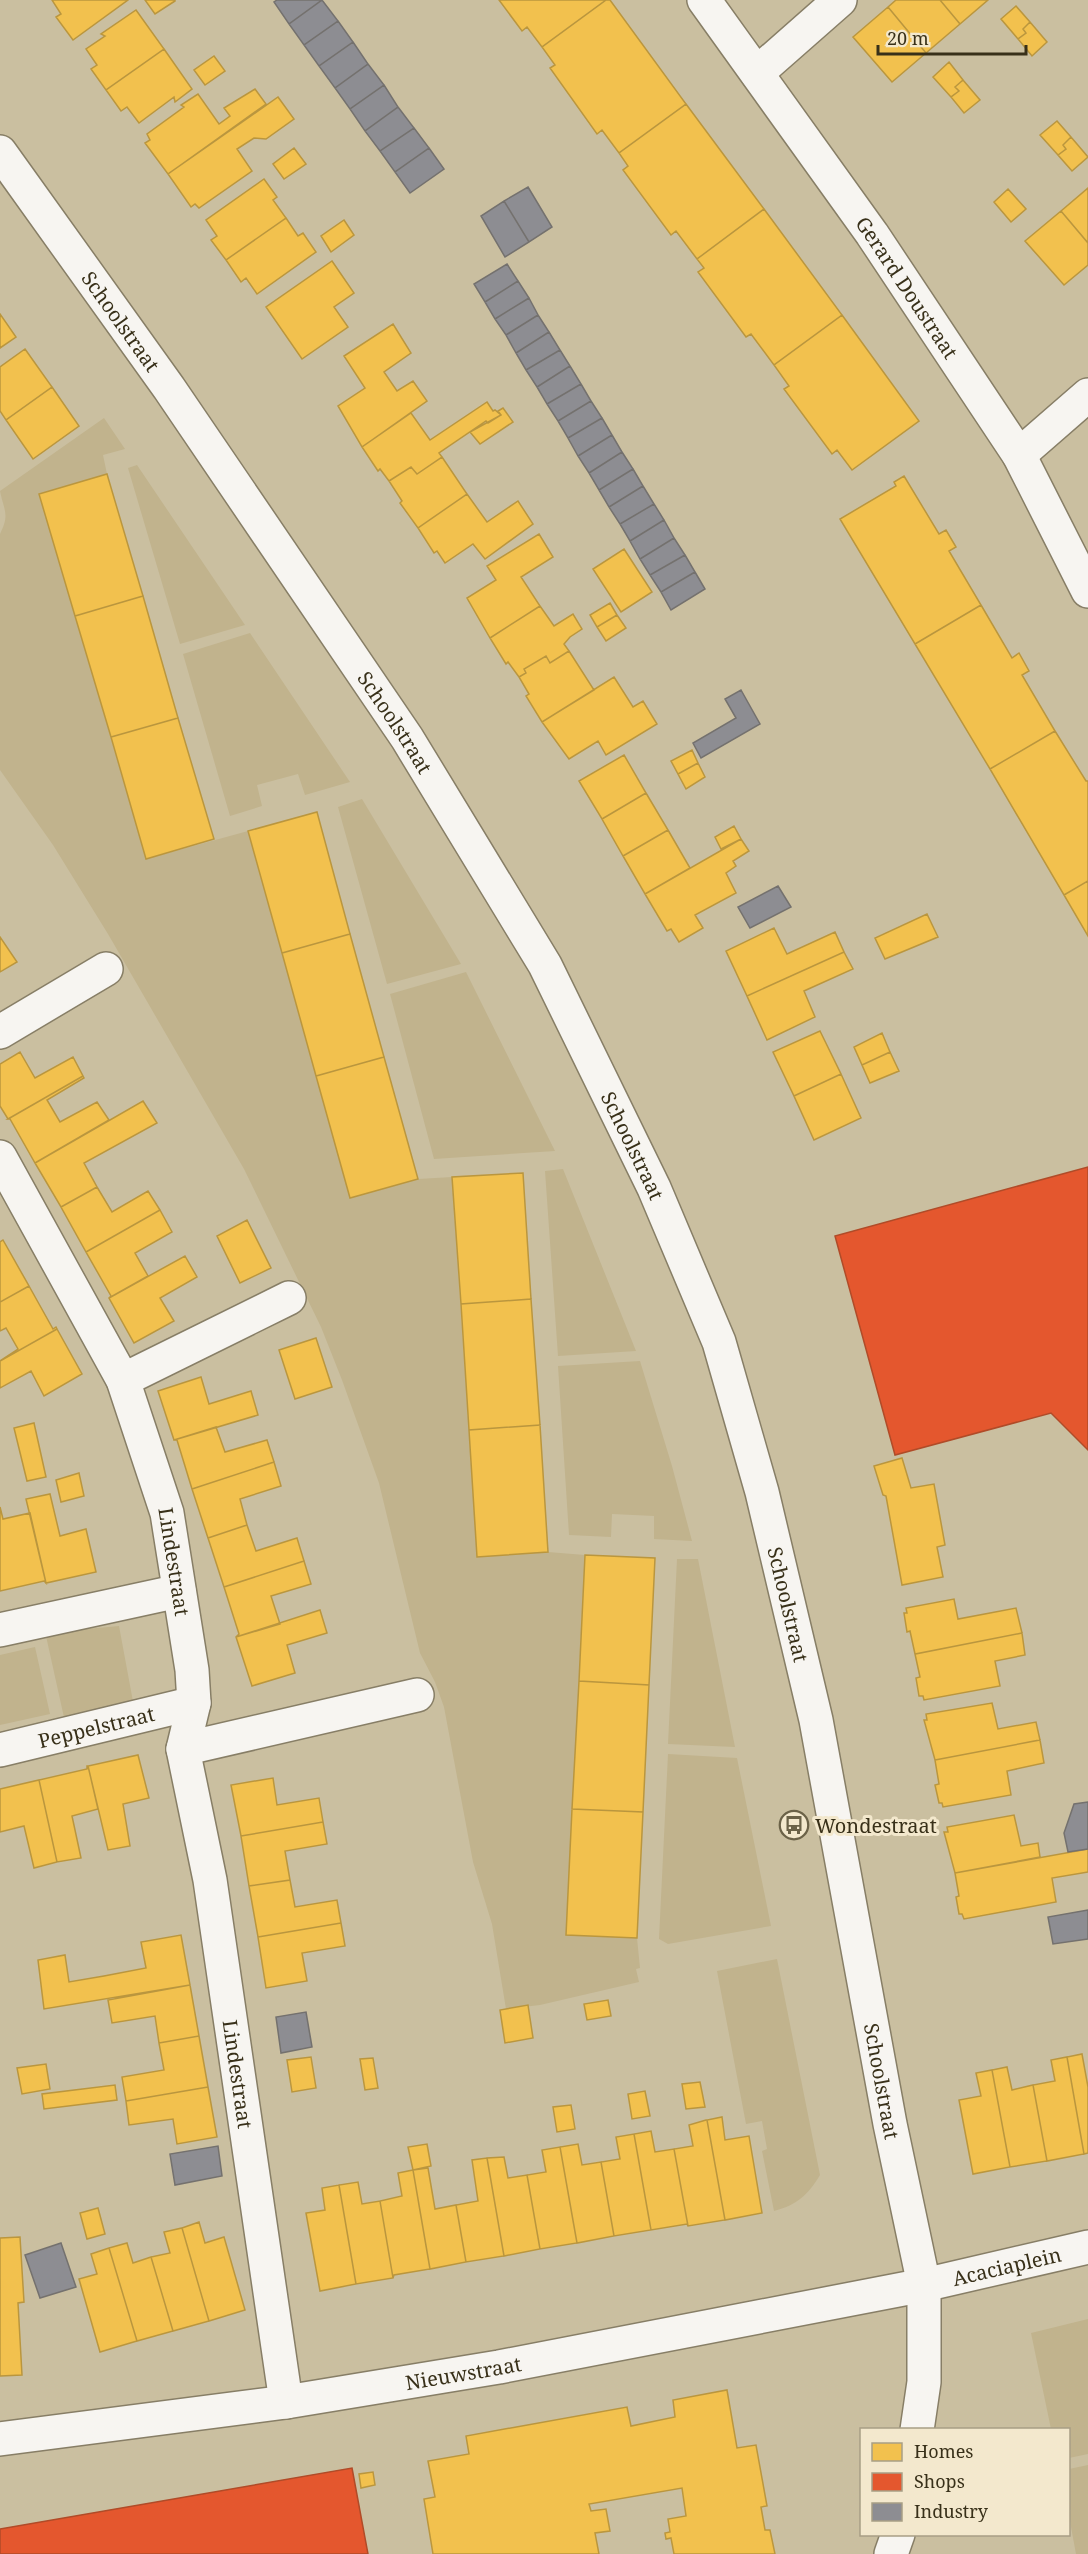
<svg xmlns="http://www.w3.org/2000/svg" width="1088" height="2554" font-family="'Noto Serif',serif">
	<rect width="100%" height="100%" fill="#cabfa0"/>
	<!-- green -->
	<path fill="#c1b38d" d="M104 418 125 449 103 455 107 474 40 494 146 859 248 831 350 1197 418 1179 452 1177 477 1556 548 1552 585 1555 566 1935 637 1938 640 1968 636 1969 639 1982 540 2005 506 2009 492 1924 473 1862 444 1707 435 1682 420 1653 379 1483 342 1380 321 1327 244 1169 108 934 53 845 0 770V534C10 514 4 511 0 491Z
		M137 465 245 625 180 644 128 468Z
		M250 633 350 782 305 795 298 774 257 785 262 806 230 816 183 654Z
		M362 799 461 964 387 984 338 807Z
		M466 972 555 1151 434 1159 390 994Z
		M563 1169 636 1351 558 1356 545 1171Z
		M640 1361 672 1466 692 1541 654 1539V1516L612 1514 611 1537 569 1535 558 1366Z
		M677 1559H698L735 1747 668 1744Z
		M119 1626 134 1707 65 1722 46 1636 75 1630Z
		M35 1647 50 1714 0 1725V1655Z
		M668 1754 737 1758 771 1926 668 1944 659 1939Z
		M777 1959 820 2175C808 2195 797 2205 774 2211L762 2151 767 2149 762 2121 746 2124 717 1971Z
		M1088 2319V2454L1069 2458 1068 2430 1051 2429 1031 2333Z
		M1088 2465V2554H1076L1069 2516V2469Z"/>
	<!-- homes -->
	<path fill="#f2c14e" stroke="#ba963e" stroke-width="1.5" d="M52 0H128L73 40 56 17 61 14Z
		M145 0H175V1L155 14Z
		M499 0H606L542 47 527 27 522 31Z
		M606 0H610L686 104 619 153 602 130 597 134 550 68 555 65 542 47Z
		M896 0H940L960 24 926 53 888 7Z
		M940 0H988L960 24Z
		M1016 6 1030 22 1023 29 1026 33 1018 39 1001 19Z
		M888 7 926 53 892 82 853 37Z
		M136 10 164 49 106 90 91 69 97 65 86 49 105 36 101 34Z
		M1030 22 1047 42 1032 56 1018 39 1026 33 1023 29Z
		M164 49 192 89 175 102 174 97 139 123 127 107 121 111 106 90Z
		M214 56 225 71 205 85 194 70Z
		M949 62 963 80 955 87 959 91 951 97 933 77Z
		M963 80 980 100 964 113 951 97 959 91 955 87Z
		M255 89 266 104 168 174 145 143 150 140 147 134 184 107 181 105 198 94 219 124 230 116 224 108Z
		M278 97 294 119 266 139 254 138 237 149 252 171 199 208 195 204 191 207 168 174Z
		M686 104 764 209 697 259 676 231 671 235 623 170 628 166 619 153Z
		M1057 121 1071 137 1063 145 1066 149 1058 155 1040 135Z
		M1071 137 1088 157 1072 171 1058 155 1066 149 1063 145Z
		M294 148 306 164 284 179 273 164Z
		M264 179 277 197 273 200 286 218 226 260 211 240 217 236 206 220Z
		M1088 188V243L1061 211Z
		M1008 189 1026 209 1011 222 994 202Z
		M764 209 842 315 774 365 751 334 746 337 698 272 704 268 697 259Z
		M1061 211 1088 243V265L1064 285 1025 241Z
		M286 218 298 236 303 233 316 252 257 294 246 278 241 282 226 260Z
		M344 220 354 235 331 252 321 236Z
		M332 261 354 293 334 307 348 327 302 359 266 307Z
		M0 314 16 337 0 348Z
		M842 315 919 421 852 470 837 450 832 454 784 389 789 386 774 365Z
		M393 324 411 353 384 372 397 391 413 381 427 401 362 447 338 406 365 388 344 356Z
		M25 349 52 387 6 420 0 411V367Z
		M52 387 79 426 33 459 6 420Z
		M487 402 493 411 495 410 501 415 488 423 486 421 439 453 442 457 417 474 411 467 389 481 380 469 378 471 362 447 411 413 430 440Z
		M503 408 513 422 480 444 470 432 501 415 498 411Z
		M442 457 467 494 418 528 400 503 402 501 389 481 411 467 417 474Z
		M107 474 143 596 75 616 39 494Z
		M904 476 939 534 946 530 956 547 949 551 981 605 915 644 840 519 896 486 894 482Z
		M467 494 487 522 518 501 533 524 485 559 473 544 445 563 437 551 434 553 418 528Z
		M539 534 553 557 521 577 540 606 490 638 467 598 496 580 487 566Z
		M624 549 652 592 621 612 593 569Z
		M143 596 178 718 111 737 75 616Z
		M610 603 617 615 597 627 590 615Z
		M981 605 1012 658 1019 653 1029 671 1022 675 1055 731 990 769 915 644Z
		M540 606 554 626 573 614 582 629 570 637 564 644 569 651 550 663 546 656 524 669 526 673 519 677 508 662 506 664 490 638Z
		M617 615 626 628 606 641 597 627Z
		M569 651 594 690 542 722 526 696 529 694 519 677 526 673 524 669 546 656 550 663Z
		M614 677 633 707 643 701 657 724 606 755 598 741 569 759 542 722Z
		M178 718 214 839 146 859 111 737Z
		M1055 731 1086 781H1088V881L1064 895 990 769Z
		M692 750 698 763 678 774 671 761Z
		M624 755 646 793 602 819 579 781Z
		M698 763 705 777 686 789 678 774Z
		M646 793 668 830 623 856 602 819Z
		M317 812 350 934 282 953 248 831Z
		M734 826 741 839 721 849 715 837Z
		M668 830 690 868 645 894 623 856Z
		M741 839 749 851 733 861 736 866 726 873 736 893 695 915 703 928 679 942 671 929 667 931 645 894Z
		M1088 881V936L1064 895Z
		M927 914 938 937 885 959 875 938Z
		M774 928 787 954 835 932 844 952 747 996 726 951Z
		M350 934 384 1057 316 1076 282 953Z
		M0 937 17 962 0 972Z
		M844 952 853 969 804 991 815 1017 767 1040 747 996Z
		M820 1031 841 1074 794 1096 773 1052Z
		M882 1033 890 1052 862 1065 854 1047Z
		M20 1052 35 1078 73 1057 83 1076 8 1119 0 1106V1064Z
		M890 1052 899 1071 870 1083 862 1065Z
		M384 1057 418 1179 350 1198 316 1076Z
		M841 1074 861 1118 814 1140 794 1096Z
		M83 1076 84 1078 47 1100 60 1122 97 1102 109 1120 35 1163 10 1119H8Z
		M143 1101 157 1123 84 1163 97 1187 61 1207 35 1163Z
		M523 1173 531 1299 461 1304 452 1177Z
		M97 1187 112 1212 148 1191 160 1210 86 1252 61 1207Z
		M160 1210 172 1232 135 1253 148 1276 109 1298 111 1296 86 1252Z
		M247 1220 271 1268 240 1283 217 1236Z
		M3 1240 29 1286 0 1302V1242Z
		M185 1256 197 1277 160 1298 174 1321 134 1343 109 1298Z
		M29 1286 53 1329 56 1327 57 1329 0 1361 18 1349 6 1328 0 1331V1302Z
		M531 1299 540 1425 469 1430 461 1304Z
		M57 1329 82 1374 44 1396 31 1371 0 1388V1361Z
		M316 1338 332 1387 295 1399 279 1350Z
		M201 1377 209 1404 251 1391 258 1415 174 1440 158 1391Z
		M34 1423 46 1477 27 1481 14 1428Z
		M540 1425 548 1552 477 1557 469 1430Z
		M216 1427 225 1452 267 1440 274 1462 192 1489 177 1440H174Z
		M902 1458 911 1488 934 1484 945 1545 937 1547 943 1577 902 1585 886 1496 883 1495 874 1466Z
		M274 1462 281 1486 240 1499 247 1525 208 1538 192 1489Z
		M79 1473 84 1496 61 1502 56 1480Z
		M50 1494 60 1536 86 1529 96 1572 46 1583 26 1499Z
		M0 1507 3 1519 30 1513 46 1583 44 1581 0 1591Z
		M247 1525 256 1551 297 1538 304 1561 224 1587 208 1538Z
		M585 1555 655 1558 649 1685 579 1681Z
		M304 1561 311 1584 271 1596 280 1624 236 1637 239 1634 224 1587Z
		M954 1599 958 1619 1016 1608 1022 1633 915 1654 910 1631 907 1632 904 1613H907L906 1608Z
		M320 1610 327 1633 287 1645 295 1673 252 1686 236 1637Z
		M1022 1633 1025 1655 995 1661 1000 1686 924 1700 923 1696H919L916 1678 920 1677 915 1654Z
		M579 1681 649 1685 643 1812 572 1809Z
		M992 1703 998 1729 1036 1722 1040 1740 935 1760 924 1720H927L926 1714Z
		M1040 1740 1044 1763 1007 1771 1011 1795 943 1807 942 1803H939L935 1785 939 1784 935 1760Z
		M138 1755 149 1798 123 1804 130 1846 108 1850 88 1766Z
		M87 1766H88L98 1809 72 1816 81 1858 57 1862 39 1780 87 1769Z
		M273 1778 277 1805 319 1798 323 1822 241 1836 231 1785Z
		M39 1780 57 1862 34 1868 24 1826 0 1832V1789Z
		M572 1809 643 1812 637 1938 566 1935Z
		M1014 1815 1021 1846 1038 1843 1040 1857 955 1873 944 1832H948L947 1827Z
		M323 1822 327 1844 285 1851 290 1880 249 1886 241 1836Z
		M1088 1849V1872L1052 1878 1056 1902 964 1919 962 1914H959L956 1897 959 1896 955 1873Z
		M290 1880 295 1907 337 1900 341 1923 258 1937 249 1886Z
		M341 1923 345 1946 302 1953 307 1981 266 1988 258 1937Z
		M181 1935 190 1985 44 2009 38 1960 65 1955 69 1982 104 1976 146 1968 141 1942Z
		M190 1985 199 2036 159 2043 155 2016 112 2023 108 2000Z
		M608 2000 611 2016 587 2020 584 2004Z
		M528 2005 533 2038 505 2043 500 2010Z
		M199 2036 208 2087 126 2101 122 2077 164 2070 159 2043Z
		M1082 2054 1088 2087V2153L1084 2154 1067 2057Z
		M311 2057 316 2088 292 2092 287 2060Z
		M1067 2057 1084 2154 1047 2161 1033 2085 1055 2081 1051 2060Z
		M373 2058 378 2088 365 2090 360 2059Z
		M46 2064 50 2089 22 2094 17 2068Z
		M1007 2067 1012 2090 1033 2085 1047 2161 1010 2167 992 2070Z
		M992 2070 1010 2167 973 2174 959 2100 981 2096 976 2073Z
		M700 2082 705 2107 686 2109 682 2084Z
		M115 2085 117 2100 44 2109 42 2094Z
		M208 2087 217 2137 177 2144 173 2119 129 2125 126 2101Z
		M645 2091 650 2116 632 2119 628 2094Z
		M571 2105 575 2129 557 2132 553 2107Z
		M722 2117 725 2140 749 2136 762 2213 725 2220 707 2120Z
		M706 2120H707L725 2220 688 2226 674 2149 693 2146 689 2125Z
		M651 2131 655 2152 674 2149 688 2226 687 2224 651 2230 634 2134Z
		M634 2134 651 2230 614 2236 601 2162 620 2159 616 2137Z
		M427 2144 431 2166 413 2170 408 2147Z
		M578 2144 582 2165 601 2162 614 2236 577 2243 560 2147Z
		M560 2147 577 2243 540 2249 527 2175 546 2172 542 2150Z
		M504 2157 508 2178 527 2175 540 2249 504 2256 487 2158Z
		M487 2158 504 2256 466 2262 456 2205 478 2201 472 2160Z
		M428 2168 435 2209 456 2205 466 2262 430 2269 413 2170Z
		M413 2170 430 2269 394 2275 393 2278 380 2201 402 2196 398 2173Z
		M358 2182 362 2204 380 2201 393 2278 356 2284 339 2185Z
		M339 2185 356 2284 320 2291 306 2213 325 2210 322 2188Z
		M98 2208 105 2234 87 2239 80 2213Z
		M199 2222 205 2243 224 2237 245 2310 209 2321 182 2228Z
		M182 2228 209 2321 173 2331 151 2257 170 2253 164 2232Z
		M20 2237 24 2302 18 2303 22 2375 0 2376V2238Z
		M127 2243 133 2263 151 2257 173 2331 137 2341 109 2248Z
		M109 2248 137 2341 100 2352 79 2279 97 2274 91 2254Z
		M727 2390 737 2448 756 2445 767 2506 761 2507 765 2530H770L775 2554H674L671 2538 666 2539 665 2533 670 2532 668 2519 686 2516 682 2488 589 2504 591 2511 606 2509 610 2531 595 2533 599 2554H433L424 2499 435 2497 428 2461 469 2454 466 2436 627 2407 631 2426 675 2417 673 2400Z
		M373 2472 375 2485 361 2488 359 2474Z"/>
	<!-- shops -->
	<path fill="#e4572e" stroke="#b04b28" stroke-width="1.5" d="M1088 1167V1450L1051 1413 895 1455 835 1236Z
		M352 2468 368 2554H0V2529Z"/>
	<!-- industry -->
	<path fill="#8d8d92" stroke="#74716e" stroke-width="1.5" d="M277 0H322L289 24 274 2Z
		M322 0 338 21 304 45 289 24Z
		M338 21 353 42 319 66 304 45Z
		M353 42 368 64 335 88 319 66Z
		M368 64 384 85 350 109 335 88Z
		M384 85 398 107 365 131 350 109Z
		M398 107 414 128 380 151 365 131Z
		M414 128 429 148 395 172 380 151Z
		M429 148 444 169 410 193 395 172Z
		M528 187 552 227 529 242 504 201Z
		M504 201 529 242 505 257 481 216Z
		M507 264 518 281 485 302 474 284Z
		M518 281 529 298 495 319 485 302Z
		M529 298 538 315 506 335 495 319Z
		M538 315 549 332 516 353 506 335Z
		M549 332 560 350 526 370 516 353Z
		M560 350 570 366 537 387 526 370Z
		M570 366 581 384 547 404 537 387Z
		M581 384 591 401 558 421 547 404Z
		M591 401 602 418 568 438 558 421Z
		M602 418 612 435 578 456 568 438Z
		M612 435 622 452 589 473 578 456Z
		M622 452 633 469 599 490 589 473Z
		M633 469 643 486 609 507 599 490Z
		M643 486 654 504 620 524 609 507Z
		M654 504 664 520 630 541 620 524Z
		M664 520 674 538 640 559 630 541Z
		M674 538 685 555 650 575 640 559Z
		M685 555 695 572 661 592 650 575Z
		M695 572 705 589 671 610 661 592Z
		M741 690 760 724 701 758 693 743 736 718 725 699Z
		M778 886 791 907 750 928 738 907Z
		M1088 1802V1849L1068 1852 1064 1833 1074 1804Z
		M1088 1910V1939L1053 1944 1048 1917Z
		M306 2012 312 2047 281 2053 276 2017Z
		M218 2146 222 2176 175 2185 170 2154Z
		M61 2243 76 2287 40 2298 25 2255Z"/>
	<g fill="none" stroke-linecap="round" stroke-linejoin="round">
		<!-- minor casing -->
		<g stroke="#877e66" stroke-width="36">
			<g id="minor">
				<path id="s1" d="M704 0 872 234 1019 455 1088 591"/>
				<path d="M757 73 840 0"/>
				<path id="s2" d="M0 152 169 388 407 738 545 965 654 1188 719 1342 762 1492 816 1720 890 2124 924 2285V2382L917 2430"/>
				<path d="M1019 455 1088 395"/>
				<path d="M0 1032 106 969"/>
				<path id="s3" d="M0 1157 123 1380 167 1513 192 1670 194 1703 183 1749 210 1880 286 2402"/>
				<path d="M123 1380 289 1298"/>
				<path d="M0 1630 179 1591"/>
				<path d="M183 1749 417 1695"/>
				<path id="s4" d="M0 1750 194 1703"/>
				<path id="s5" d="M0 2439 286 2402 499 2367 924 2285 1088 2247"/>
				<path d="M891 2554 898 2534"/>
			</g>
		</g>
		<!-- minor -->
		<use href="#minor" stroke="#f7f5f1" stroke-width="33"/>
	</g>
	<!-- icons -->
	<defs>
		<g id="bus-ring" transform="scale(1.5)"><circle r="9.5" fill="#f3e8cd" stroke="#6b6248" stroke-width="1.5"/><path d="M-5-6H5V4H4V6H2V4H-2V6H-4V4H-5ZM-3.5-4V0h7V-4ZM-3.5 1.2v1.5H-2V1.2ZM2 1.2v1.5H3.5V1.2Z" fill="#6b6248"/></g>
	</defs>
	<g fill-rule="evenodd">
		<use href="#bus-ring" x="794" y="1825"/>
	</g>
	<g text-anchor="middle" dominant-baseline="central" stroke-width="6" stroke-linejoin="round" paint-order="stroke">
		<!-- street labels -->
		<g font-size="20" fill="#383019" stroke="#f3e8cd">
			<text stroke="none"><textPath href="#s1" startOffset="352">Gerard Doustraat</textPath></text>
			<text stroke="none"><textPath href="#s2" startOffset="208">Schoolstraat</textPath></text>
			<text stroke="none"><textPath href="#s2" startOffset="694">Schoolstraat</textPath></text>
			<text stroke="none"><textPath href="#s2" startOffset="1180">Schoolstraat</textPath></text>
			<text stroke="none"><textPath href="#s3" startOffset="444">Lindestraat</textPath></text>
			<text stroke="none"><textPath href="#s2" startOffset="1666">Schoolstraat</textPath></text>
			<text stroke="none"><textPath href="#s4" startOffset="99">Peppelstraat</textPath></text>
			<text stroke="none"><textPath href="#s3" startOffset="964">Lindestraat</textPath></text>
			<text stroke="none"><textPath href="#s2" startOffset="2152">Schoolstraat</textPath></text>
			<text stroke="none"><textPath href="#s5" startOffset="1022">Acaciaplein</textPath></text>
			<text stroke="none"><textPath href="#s5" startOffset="468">Nieuwstraat</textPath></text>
		</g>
		<!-- poi labels -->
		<g font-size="20" fill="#383019" stroke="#f3e8cd" text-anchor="start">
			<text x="815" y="1825">Wondestraat</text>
		</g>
	</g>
	<!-- legend -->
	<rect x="860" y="2428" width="210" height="108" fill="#f3e8cd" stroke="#a89e85" stroke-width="1.5"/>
	<rect x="872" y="2443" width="30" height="18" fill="#f2c14e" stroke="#a89e85" stroke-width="1.5"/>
	<text x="914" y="2458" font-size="18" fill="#383019">Homes</text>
	<rect x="872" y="2473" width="30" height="18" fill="#e4572e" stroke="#a89e85" stroke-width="1.5"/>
	<text x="914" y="2488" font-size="18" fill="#383019">Shops</text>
	<rect x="872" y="2503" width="30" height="18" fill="#8d8d92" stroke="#a89e85" stroke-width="1.5"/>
	<text x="914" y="2518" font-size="18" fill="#383019">Industry</text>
	<!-- scale -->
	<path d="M878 45v9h148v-9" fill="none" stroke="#383019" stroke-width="3"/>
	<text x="887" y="45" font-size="18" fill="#383019" stroke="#f3e8cd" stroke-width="4.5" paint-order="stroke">20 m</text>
</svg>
